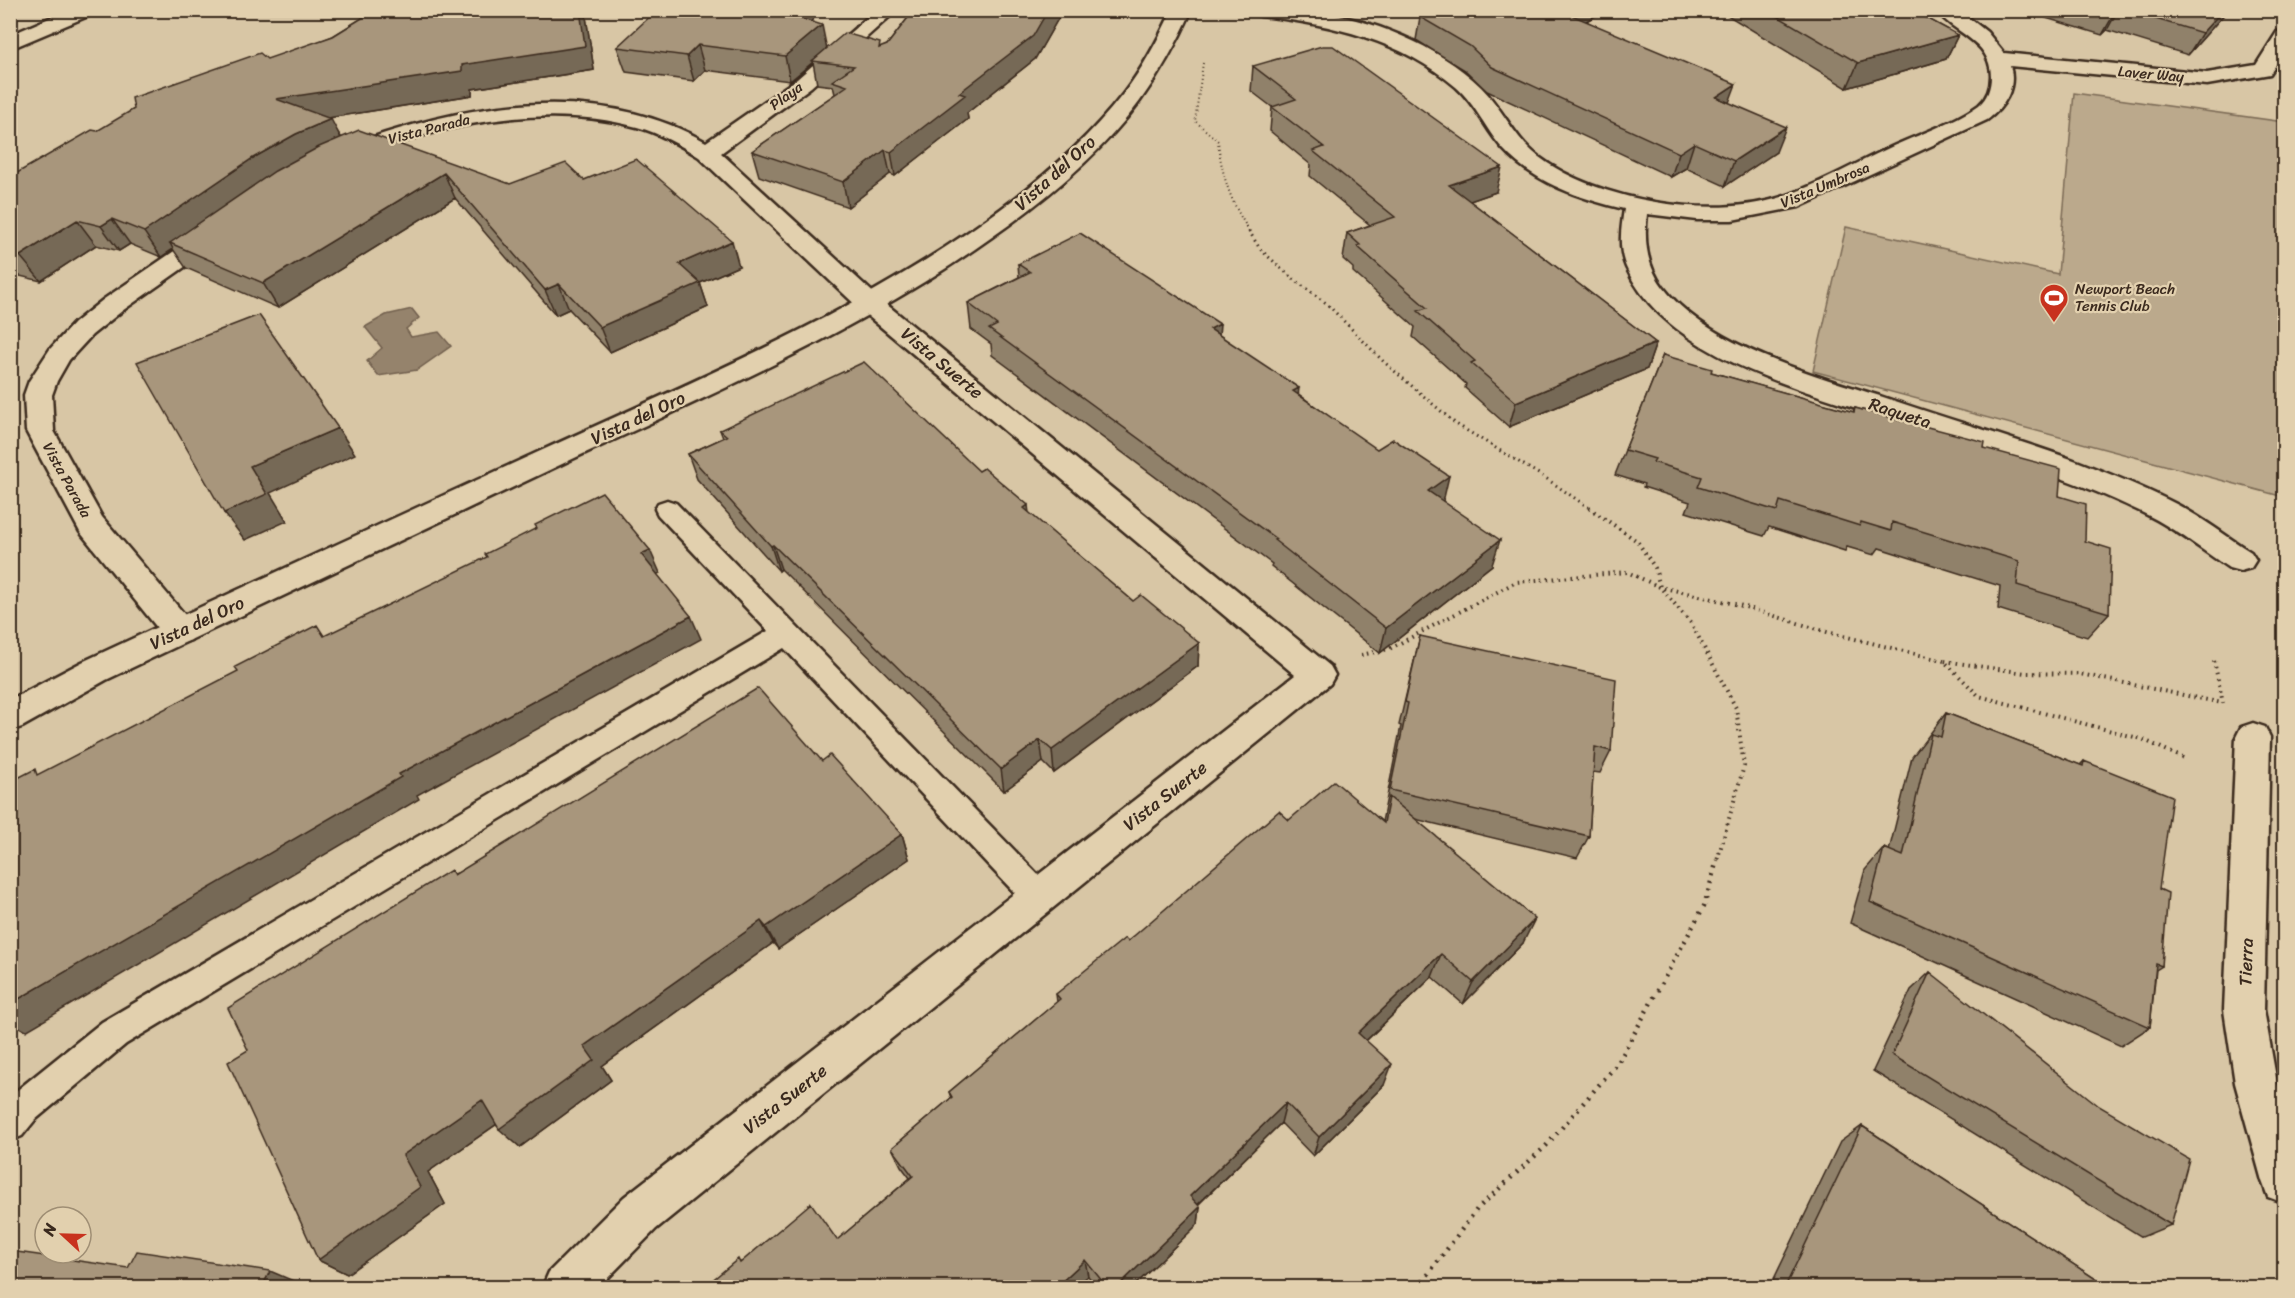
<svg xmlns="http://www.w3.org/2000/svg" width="2295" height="1298" font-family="Sriracha,sans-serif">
	<rect width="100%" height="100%" fill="#d8c6a5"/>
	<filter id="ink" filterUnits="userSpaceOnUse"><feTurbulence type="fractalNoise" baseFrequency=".0167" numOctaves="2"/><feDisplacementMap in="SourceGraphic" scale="12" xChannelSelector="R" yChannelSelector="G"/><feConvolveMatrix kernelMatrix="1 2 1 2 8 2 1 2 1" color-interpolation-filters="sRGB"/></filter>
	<g filter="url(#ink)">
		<!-- green -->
		<path fill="#bba98c" stroke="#7b6a55" stroke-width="1.5" d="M2074 93 2284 122V497L1813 371 1846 227 2058 274Z"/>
		<!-- water -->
		<path fill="#95836c" stroke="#715f4d" stroke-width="1.5" d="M412 309 419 318 406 329 411 337 439 332 451 346 417 370 378 376 367 361 382 348 365 327 386 315Z"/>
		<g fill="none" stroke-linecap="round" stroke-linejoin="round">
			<!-- service casing -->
			<g stroke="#3b2a1e" stroke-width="5">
				<path id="service" d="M667 500 676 503 1050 887 1055 897 1050 907 1039 911 1028 907 784 648 126 1044 35 1120 22 1136 10 1141V1096L102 1022 768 631 658 515 655 509 658 503Z"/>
			</g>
			<!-- minor casing -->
			<g stroke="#3b2a1e" stroke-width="5">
				<path id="minor" d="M68 10H95L93 14 10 49V35Z
					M876 10H897L811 87 721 153 880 299 1330 666 1335 675 1330 684 656 1229 598 1288H542L549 1272 624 1197 1295 675 862 311 699 157C680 145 659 133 637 127 569 108 492 116 424 135 398 142 373 155 346 162L338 160 335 155 338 150C454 105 592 77 706 142L797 79Z
					M1252 10C1271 10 1291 8 1310 11 1370 18 1438 45 1481 87 1503 109 1514 138 1539 157 1597 201 1712 220 1782 197 1818 185 1854 164 1889 148 1917 135 1954 123 1979 105 1987 98 1991 88 1991 76 1991 40 1952 33 1936 10H1959L1987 32 2004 53 2207 73 2256 65 2277 32 2284 30V52L2270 74 2207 85 2010 66C2017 88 2004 108 1987 120L1799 207 1732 220H1697L1647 214C1644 240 1646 265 1663 287 1708 346 1811 374 1880 396 1944 418 2010 437 2074 460 2108 473 2146 488 2178 505 2203 518 2227 537 2251 552L2256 560 2251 568 2240 571 2229 568C2205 552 2182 534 2157 520 2127 504 2086 487 2053 475 1992 452 1930 433 1868 412 1788 385 1664 353 1626 267 1618 248 1621 229 1624 209 1581 199 1534 183 1503 149 1485 129 1477 106 1456 87 1402 40 1330 24 1261 16L1254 14Z
					M217 226 226 228 229 233 226 238 122 311 92 335 69 360 57 381 52 395 54 431 102 517 191 622 195 631 191 640 179 644 167 640 80 532 26 431 24 395 29 381 50 349 74 323 104 299 208 228Z
					M2253 723 2265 727 2270 737 2264 1010 2277 1083 2284 1108V1203L2268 1197 2262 1181 2235 1083 2224 1010 2236 737 2241 727Z"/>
			</g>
			<!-- tertiary casing -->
			<g stroke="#3b2a1e" stroke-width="5">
				<path id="tertiary" d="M1172 10H1192C1177 43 1161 72 1140 101 1100 155 1046 199 992 237 859 332 707 396 560 465 408 537 257 608 106 680L22 727 10 731V700L82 662C233 592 385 522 536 453 685 384 839 322 974 228 1029 190 1082 147 1123 94 1143 68 1158 40 1172 10Z"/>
			</g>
			<!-- path-far3 -->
			<path stroke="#3b2a1e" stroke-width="2" stroke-dasharray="1 3" stroke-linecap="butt" d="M1203 63 1195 121 1218 141C1221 172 1230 201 1247 227"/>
			<!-- path-far2 -->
			<path stroke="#3b2a1e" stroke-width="3" stroke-dasharray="1.5 4" stroke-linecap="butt" d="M1246 226 1260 249 1292 278 1326 303 1384 362 1456 424 1547 479 1592 510"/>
			<!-- path-far1 -->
			<path stroke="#3b2a1e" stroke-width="4" stroke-dasharray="1.5 4.5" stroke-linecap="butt" d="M1589 508 1637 541 1655 568 1660 587 1691 623 1736 708 1744 766 1717 861
				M1361 655 1389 649 1516 582 1627 572 1660 587 1739 605 1827 632 1944 661
				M2214 661 2223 703
				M2183 758 2142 739 1979 696 1944 661 2025 673 2080 674 2222 703"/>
			<!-- path -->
			<path stroke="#3b2a1e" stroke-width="4.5" stroke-dasharray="2 6" stroke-linecap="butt" d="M1418 1288 1477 1209 1546 1146 1618 1063 1704 906 1717 860"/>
			<!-- service -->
			<use href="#service" fill="#e2d0ae" fill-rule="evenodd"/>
			<!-- minor -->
			<use href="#minor" fill="#e2d0ae" fill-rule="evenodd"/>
			<!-- tertiary -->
			<use href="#tertiary" fill="#e2d0ae" fill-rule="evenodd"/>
		</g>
		<!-- wall -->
		<path fill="#90816a" stroke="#3b2a1e" stroke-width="1.5" d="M375 10H585L594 70 472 89V95L328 118 341 137 510 184 584 180 739 266 700 283 708 307 610 352 569 309 556 315 455 198 278 308 186 268 173 249 161 257 130 244 119 251 96 245 41 281 16 275 10 279V177L97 131 333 36Z
			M914 10H1063L1035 59 967 113 968 119 895 176 890 174 848 207 759 176 752 151 835 94 833 86 817 84 813 62 790 81 705 70 694 81 626 72 617 47 811 22 827 48H881L887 45Z
			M1442 10H1606L1586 21 1729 103 1776 152 1725 186 1686 168 1671 177 1487 91 1465 70 1416 40 1420 17Z
			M1719 10H1912L1958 35 1946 59 1847 88Z
			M2050 10H2228L2188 55 2107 30 2102 35 2046 18Z
			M1253 66 1496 192 1470 201 1656 343 1647 369 1509 427 1465 388 1466 384 1413 337 1415 327 1353 272V268L1343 259 1347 233 1370 225 1310 176 1311 165 1270 131 1272 107 1251 91Z
			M1018 264 1219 335 1443 501 1492 565 1380 653 1271 566 1272 564 992 355 991 344 971 329 968 303 1019 277Z
			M1663 355 1711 372 1853 412 1855 408 1984 448 2059 496 2085 541 2109 613 2087 637 1998 609 2000 586 1879 548 1874 555 1847 547 1845 551 1769 527 1764 536 1686 512 1690 502 1643 487 1644 484 1615 475Z
			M720 430 979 471 1133 601 1199 643 1198 666 1054 773 1043 762 1004 791 781 569 779 571 697 479 688 454 723 438Z
			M1420 636 1611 751 1600 773 1593 772 1589 836 1577 858 1415 819 1523 943 1463 1004 1432 977 1366 1041 1384 1085 1313 1156 1281 1123 1198 1205 1200 1207 1198 1224 1133 1287H1097L1088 1276 704 1287 741 1262 837 1240 910 1178 901 1166 892 1148 951 1098 949 1092 1057 1002 1056 994 1128 941 1289 820 1382 822 1401 726 1399 725Z
			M1946 713 2080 765 2084 761 2159 889 2162 966 2156 970 2150 1027 2121 1046 1850 923 1865 870 1884 848 1889 851 1912 757Z
			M822 761 902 834 909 859 778 949 773 943 602 1066 611 1080 520 1147 496 1125 428 1172 445 1204 347 1274 318 1260 248 1050 454 874Z
			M1930 972 2171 1225 2142 1237 1873 1071 1911 990Z
			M1862 1126 2108 1287H1770L1840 1142Z"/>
		<!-- shaded-wall -->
		<path fill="#766956" stroke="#3b2a1e" stroke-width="1.5" d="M580 10H585L594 70 472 89V95L290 124 276 99 462 65Z
			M794 10H821L795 40 790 15Z
			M1048 10H1063L1035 59 967 113 968 119 895 176 891 152 959 93Z
			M1568 10H1606L1559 36 1564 12Z
			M2117 10H2118L2107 30 2102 35 2114 14Z
			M2223 10H2228L2188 55 2202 33Z
			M822 25 827 50 812 61 813 62 790 81 785 56Z
			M1958 35 1946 59 1847 88 1858 63Z
			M698 45 705 70 694 81 687 56Z
			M1736 84 1727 108 1716 97Z
			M331 119 344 144 170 243 173 249 161 257 144 232 253 158 296 134Z
			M1786 127 1776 152 1725 186 1734 161Z
			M1694 143 1686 168 1671 177 1679 153Z
			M885 150 890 174 848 207 843 182Z
			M1502 167 1496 192 1444 210 1449 185Z
			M444 173 455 198 278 308 263 283Z
			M112 219 130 244 119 251 101 226Z
			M77 220 96 245 41 281 20 256Z
			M732 241 739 266 700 283 708 307 610 352 600 327 679 264Z
			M10 268 16 275 10 279Z
			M559 284 569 309 556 315 545 290Z
			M1220 324 1218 350 1210 329Z
			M1656 343 1647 369 1509 427 1516 402Z
			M1299 388 1296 414 1293 391Z
			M338 428 355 454 270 493 287 521 245 540 224 513 250 466Z
			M1449 476 1443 502 1428 491Z
			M1028 505 1031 529 1024 508Z
			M1500 540 1492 565 1380 653 1386 628Z
			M773 545 781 569 779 571 771 546Z
			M650 550 660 573 652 577 641 554Z
			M691 616 701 639 417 795 419 799 26 1031 10 1022V1004L399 774Z
			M1199 643 1198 666 1054 773 1052 750Z
			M1040 740 1043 762 1004 791 1001 769Z
			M902 834 909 859 778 949 766 927Z
			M1535 919 1523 943 1463 1004 1473 982Z
			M761 921 773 943 602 1066 611 1080 520 1147 499 1129 584 1046Z
			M1441 954 1432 977 1351 1055 1358 1033Z
			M10 1036 16 1039 10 1045Z
			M1392 1064 1384 1085 1313 1156 1319 1137Z
			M482 1100 504 1119 428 1172 445 1204 347 1274 318 1260 403 1155Z
			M1286 1103 1281 1123 1189 1213 1190 1196Z
			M1200 1207 1198 1224 1133 1287H1117Z
			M1085 1260 1088 1276 1075 1287H1056Z
			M270 1271 296 1282 293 1287H262Z"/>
		<!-- building -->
		<path fill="#a8967b" stroke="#3b2a1e" stroke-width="1.5" d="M375 10H580L585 46 462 65V71L276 99 331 119 296 134 253 158 144 232 112 219 101 226 77 220 20 256 10 253V177L92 130 97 131 134 109 132 98 260 53 267 59 333 36Z
			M657 10H794L790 15 822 25 785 56 698 45 687 56 617 47Z
			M914 10H1048L1033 36 959 93 965 95 891 152 885 150 843 182 752 151 847 86 832 81 854 66 812 61 845 33 880 43 879 48 887 45Z
			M1442 10H1568L1564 12 1736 84 1716 97 1786 127 1734 161 1694 143 1679 153 1492 67 1470 46 1420 17Z
			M1767 10H1912L1958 35 1858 63Z
			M2104 10H2117L2114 14Z
			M2126 10H2223L2202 33Z
			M1322 46H1333L1502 167 1449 185 1656 343 1516 402 1471 363 1475 361 1418 311 1427 308 1357 246 1360 245 1347 233 1395 217 1313 151 1324 147 1272 107 1296 99 1253 66Z
			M359 130 510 184 566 163 584 180 636 159 732 241 679 264 700 283 600 327 559 284 545 290 444 173 263 283 170 243 275 171 319 147Z
			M1080 233 1220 324 1210 329 1299 388 1293 391 1377 449 1393 439 1449 476 1428 491 1500 540 1386 628 1274 540 1276 539 989 329 997 325 968 303 1030 272 1018 264Z
			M259 315 338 428 250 466 267 494 224 513 137 362Z
			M1663 355 1712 369 1711 372 1854 412 1855 408 1985 442 1984 448 2061 469 2059 496 2086 504 2085 541 2111 549 2109 613 2017 585 2019 561 1892 522 1891 531 1861 522 1860 526 1780 501 1777 511 1698 487 1702 477 1653 462 1655 459 1625 450Z
			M864 362 979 471 984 468 1028 505 1024 508 1133 601 1141 595 1199 643 1052 750 1040 740 1001 769 773 545 771 546 688 454 727 436 720 430Z
			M602 492 650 550 641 554 691 616 399 774 401 777 10 1004V782L35 769 37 775 238 671 235 667 317 625 324 636 487 557 485 554 537 528 535 525Z
			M1420 636 1616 679 1611 751 1595 747 1589 836 1390 790 1408 703 1405 702Z
			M758 688 822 761 830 755 902 834 766 927 761 921 584 1046 594 1060 499 1129 482 1100 403 1155 420 1187 318 1260 228 1062 248 1050 228 1008 451 870 454 875Z
			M1946 713 2083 766 2084 761 2172 796 2159 889 2168 893 2162 966 2156 964 2150 1027 1870 902 1884 848 1903 856 1931 734 1941 737Z
			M1334 781 1384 823 1389 797 1535 919 1473 982 1441 954 1358 1033 1392 1064 1319 1137 1286 1103 1190 1196 1200 1207 1117 1287H1107L1085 1260 1056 1287H704L738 1259 740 1263 811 1203 837 1240 913 1176 892 1148 952 1097 949 1092 1060 999 1056 994 1125 938 1128 941 1279 811 1289 820Z
			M1930 972 2099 1106 2189 1159 2171 1225 1892 1055Z
			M1862 1126 2108 1287H1785Z
			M10 1251 128 1268 137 1251 270 1271 262 1287H10Z"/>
	</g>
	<!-- icons -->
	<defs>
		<g id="stadium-pin" transform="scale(1.5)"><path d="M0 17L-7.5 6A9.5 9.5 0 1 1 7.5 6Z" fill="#c8321e" stroke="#e2d0ae"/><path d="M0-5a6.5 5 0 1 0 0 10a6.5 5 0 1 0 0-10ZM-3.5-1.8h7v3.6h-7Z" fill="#fff"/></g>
	</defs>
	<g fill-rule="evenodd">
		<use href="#stadium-pin" x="2054" y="298"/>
	</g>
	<g text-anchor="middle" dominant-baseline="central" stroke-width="4.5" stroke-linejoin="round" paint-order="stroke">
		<!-- far-street labels -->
		<g font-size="15" fill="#3b2a1e" stroke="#e2d0ae">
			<text transform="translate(2151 74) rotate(5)">Laver Way</text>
			<text transform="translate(786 96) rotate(-36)">Playa</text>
			<text transform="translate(429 129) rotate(-14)">Vista Parada</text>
			<text transform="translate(1825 185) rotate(-23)">Vista Umbrosa</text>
			<text transform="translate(67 480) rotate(61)">Vista Parada</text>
		</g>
		<!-- far-poi labels -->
		<g font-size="15" fill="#3b2a1e" stroke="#e2d0ae" text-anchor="start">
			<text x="2075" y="289">Newport Beach<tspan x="2075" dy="17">Tennis Club</tspan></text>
		</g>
		<!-- street labels -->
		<g font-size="18" fill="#3b2a1e" stroke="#e2d0ae">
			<text transform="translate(1055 173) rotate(-42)">Vista del Oro</text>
			<text transform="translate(942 363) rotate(40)">Vista Suerte</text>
			<text transform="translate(1900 413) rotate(18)">Raqueta</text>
			<text transform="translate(638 418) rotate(-25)">Vista del Oro</text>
			<text transform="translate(197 623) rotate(-25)">Vista del Oro</text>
			<text transform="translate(1165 796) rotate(-38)">Vista Suerte</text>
			<text transform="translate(2246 962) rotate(-88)">Tierra</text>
			<text transform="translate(785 1099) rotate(-38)">Vista Suerte</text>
		</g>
	</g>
	<!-- margin -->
	<rect width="2295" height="1298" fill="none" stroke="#e2d0ae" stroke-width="36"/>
	<rect x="18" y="18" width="2259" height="1262" fill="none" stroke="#3b2a1e" stroke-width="2" filter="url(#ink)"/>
	<!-- north arrow -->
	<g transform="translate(63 1235) rotate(292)"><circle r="28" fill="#e2d0ae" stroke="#9f8e74" stroke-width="1.5"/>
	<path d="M0-4.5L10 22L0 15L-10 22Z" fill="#c8321e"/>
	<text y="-9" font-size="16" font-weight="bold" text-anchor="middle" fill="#3b2a1e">N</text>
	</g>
</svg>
